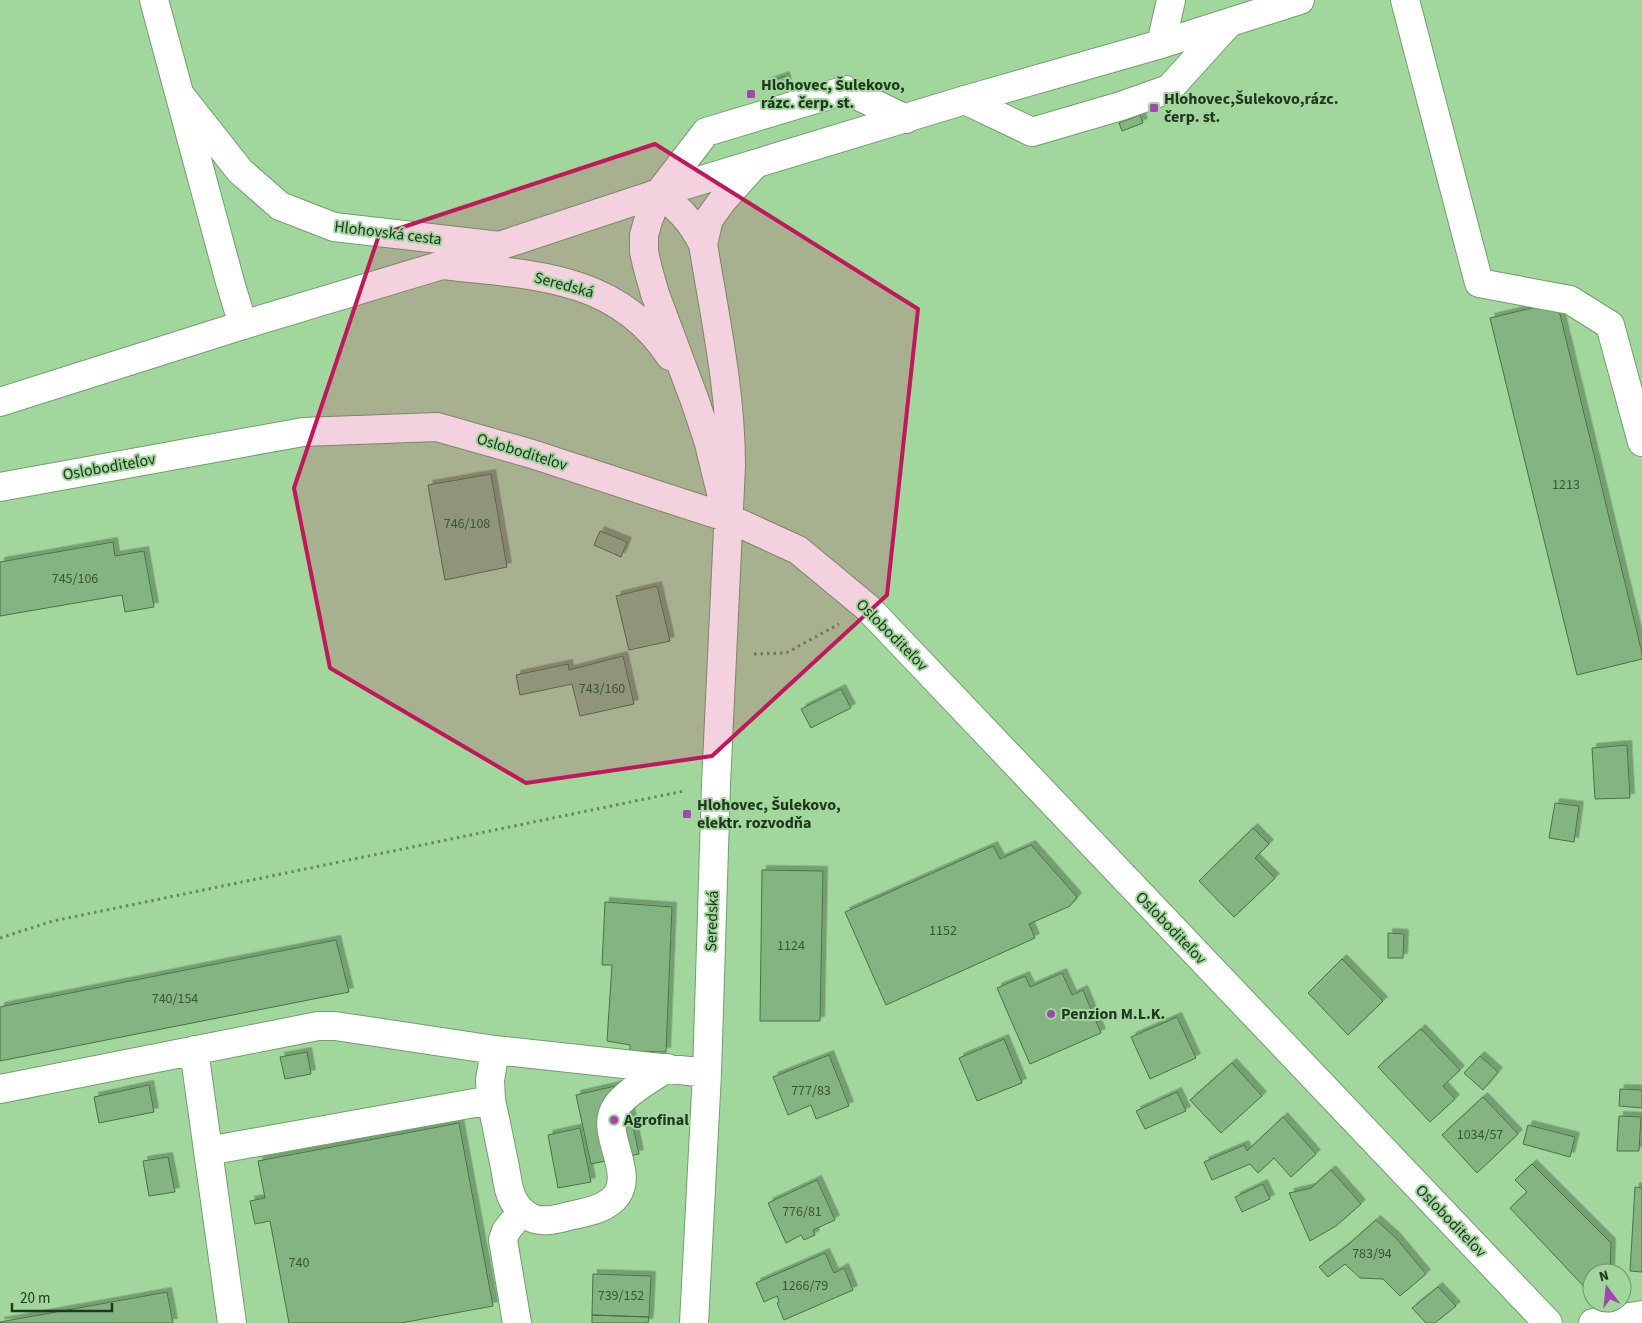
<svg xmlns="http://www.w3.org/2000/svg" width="1642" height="1323" font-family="'Source Sans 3',sans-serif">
	<defs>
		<filter id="shadow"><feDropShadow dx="4.5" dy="-4.5" stdDeviation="0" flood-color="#0004"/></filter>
	</defs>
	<rect width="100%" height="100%" fill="#a1d69d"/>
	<!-- building -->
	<path fill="#84b481" stroke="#447641" filter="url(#shadow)" d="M785 76 787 84 767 90 765 83Z
		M1140 115 1143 123 1122 131 1119 123Z
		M1557 302 1642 653V659L1577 675 1490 318Z
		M491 474 507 567 445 580 428 485Z
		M600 531 627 542 621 557 594 545Z
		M113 542 115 556 144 551 154 607 125 612 122 595 0 616V562Z
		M657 586 670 641 629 650 616 596Z
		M623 656 634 704 580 716 572 684 520 695 516 675 568 664 569 670Z
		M841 689 851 708 811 728 801 709Z
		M1627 745 1630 798 1595 799 1592 748Z
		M1555 803 1579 806 1574 842 1549 838Z
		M1253 828 1269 844 1255 858 1275 878 1234 917 1199 881Z
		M1031 845 1077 897 1070 906 1029 924 1035 938 886 1005 845 912 993 846 1000 859Z
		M762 870 823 871 820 1021H760Z
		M605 902 672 907 666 1052 630 1051V1045L607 1041 612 965H602Z
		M1388 933 1404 934 1403 958H1388Z
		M336 940 349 992 0 1061V1007Z
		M1342 959 1383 1001 1348 1035 1308 993Z
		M1062 973 1072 995 1083 990 1101 1033 1030 1064 997 988 1025 976 1030 987Z
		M1177 1017 1196 1058 1150 1079 1131 1037Z
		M1421 1029 1460 1070 1443 1086 1455 1099 1430 1122 1378 1067Z
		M1004 1039 1022 1083 977 1101 959 1058Z
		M307 1052 311 1074 285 1079 280 1057Z
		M829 1055 849 1106 816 1119 811 1105 788 1115 773 1077Z
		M1480 1056 1498 1072 1483 1090 1464 1073Z
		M1232 1063 1262 1096 1221 1133 1190 1100Z
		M624 1084 639 1154 591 1164 576 1095Z
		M149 1085 154 1112 99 1123 94 1097Z
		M1620 1089 1642 1090V1108L1619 1106Z
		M1177 1092 1186 1111 1145 1129 1136 1111Z
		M1483 1097 1518 1134 1477 1173 1442 1135Z
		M1619 1116 1641 1117 1639 1151H1617Z
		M1283 1117 1316 1154 1291 1177 1274 1158 1258 1173 1250 1164 1212 1180 1204 1162 1244 1145 1247 1151Z
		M459 1123 493 1306 401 1323H289L270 1221 255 1224 250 1201 265 1198 258 1161Z
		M1528 1125 1575 1137 1570 1157 1523 1144Z
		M580 1128 591 1182 558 1188 548 1135Z
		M168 1157 175 1192 149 1196 143 1161Z
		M1532 1164 1611 1243 1610 1273H1592V1290L1588 1291 1510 1208 1527 1192 1515 1180Z
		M1331 1170 1361 1204 1336 1226 1310 1241 1289 1193 1311 1188Z
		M817 1180 835 1220 813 1230 815 1235 804 1240 801 1235 786 1243 768 1203Z
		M1263 1184 1270 1199 1242 1212 1235 1197Z
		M1635 1187 1642 1188V1272L1630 1271Z
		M1376 1220 1396 1238 1426 1274 1400 1296 1383 1279 1360 1278 1345 1264 1328 1277 1319 1267 1349 1244Z
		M825 1253 834 1273 844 1268 853 1290 784 1320 777 1303 779 1302 777 1296 764 1302 756 1283Z
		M593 1274 651 1276 649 1317 592 1315Z
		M1438 1287 1456 1306 1435 1323H1426L1412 1308Z
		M167 1292 173 1323H0V1322Z
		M592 1315 649 1317 648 1323H592Z"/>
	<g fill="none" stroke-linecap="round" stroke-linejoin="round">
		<!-- minor casing -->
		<g stroke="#6ea16a" stroke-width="30">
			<path id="minor" d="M154 0 230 282 243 325
				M1405 0 1479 283 1570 300 1610 325 1642 442
				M1161 44 1171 0
				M180 95 240 171 280 206 334 227 500 246
				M965 100 1032 132 1121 106 1169 89 1228 24
				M659 193C681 211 689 218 703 244 715 318 731 391 731 466L716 784 707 1073 694 1323
				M703 244 709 219 722 201 755 164
				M442 265C530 275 616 274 670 356
				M0 487 303 432 437 427 532 454 728 518 798 550 868 608 1548 1323
				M721 493 708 440 695 401 655 294 648 269 644 252V235L648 221 659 193 706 132 846 90 906 119
				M194 1050 232 1323
				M0 1089 318 1026H335L495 1050 707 1073
				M491 1100C496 1122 500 1144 505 1167 507 1178 508 1193 515 1203 519 1210 525 1215 532 1218 544 1223 557 1219 569 1216 585 1212 606 1210 617 1195 634 1170 599 1131 616 1107 626 1092 652 1078 667 1068
				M208 1151 491 1100 490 1080 495 1050
				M517 1323 503 1240 506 1231 521 1212
				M1593 1323 1642 1315"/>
		</g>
		<!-- major casing -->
		<g stroke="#6ea16a" stroke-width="30">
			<path id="major" d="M0 402 243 325 442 265 659 193 965 100 1161 44 1300 0"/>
		</g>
		<!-- path -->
		<path stroke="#658a61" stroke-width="3" stroke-dasharray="2.5 4" stroke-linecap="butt" d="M754 654 786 653 839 624
			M0 938 53 921 684 791"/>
		<!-- minor -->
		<use href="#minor" stroke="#fff" stroke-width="28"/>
		<!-- major -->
		<use href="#major" stroke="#fff" stroke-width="28"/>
	</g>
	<!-- marked area -->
	<path fill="#c2185b" fill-opacity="0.2" stroke="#c2185b" stroke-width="4" stroke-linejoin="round" d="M655 144 918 309 887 595 712 756 526 783 330 668 294 488 379 235Z"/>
	<!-- markers -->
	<g fill="#a446b0" stroke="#a1d69d" stroke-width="2">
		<rect x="746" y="89" width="10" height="10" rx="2.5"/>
		<rect x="1149" y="103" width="10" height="10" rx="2.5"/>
		<rect x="682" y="809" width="10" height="10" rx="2.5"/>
		<circle cx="1051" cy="1014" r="5"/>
		<circle cx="614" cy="1120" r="5"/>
	</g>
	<g text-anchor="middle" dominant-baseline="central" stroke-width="4" stroke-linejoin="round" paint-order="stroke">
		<!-- number labels -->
		<g font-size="14" fill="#3a5638">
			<text x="1566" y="485">1213</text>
			<text x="467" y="524">746/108</text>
			<text x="75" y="579">745/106</text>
			<text x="602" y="689">743/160</text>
			<text x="943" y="931">1152</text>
			<text x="791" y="946">1124</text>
			<text x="175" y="999">740/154</text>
			<text x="811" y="1091">777/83</text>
			<text x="1480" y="1135">1034/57</text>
			<text x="802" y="1212">776/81</text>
			<text x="1372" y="1254">783/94</text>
			<text x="299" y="1263">740</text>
			<text x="805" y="1286">1266/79</text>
			<text x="621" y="1296">739/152</text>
		</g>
		<!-- poi labels -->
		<g font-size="16" font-weight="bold" fill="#21361f" stroke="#a1d69d" text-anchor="start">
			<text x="761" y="85">Hlohovec, Šulekovo,<tspan x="761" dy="18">rázc. čerp. st.</tspan></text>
			<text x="1164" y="99">Hlohovec,Šulekovo,rázc.<tspan x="1164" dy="18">čerp. st.</tspan></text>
			<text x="697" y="805">Hlohovec, Šulekovo,<tspan x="697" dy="18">elektr. rozvodňa</tspan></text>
			<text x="1061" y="1014">Penzion M.L.K.</text>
			<text x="624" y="1120">Agrofinal</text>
		</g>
		<!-- street labels -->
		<g font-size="16" fill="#21361f" stroke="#a1d69d">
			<text transform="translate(388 233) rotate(7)">Hlohovská cesta</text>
			<text transform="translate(564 285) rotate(15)">Seredská</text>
			<text transform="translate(522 452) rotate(17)">Osloboditeľov</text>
			<text transform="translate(109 467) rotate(-10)">Osloboditeľov</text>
			<text transform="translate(892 635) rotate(45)">Osloboditeľov</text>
			<text transform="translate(712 921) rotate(-88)">Seredská</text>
			<text transform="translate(1171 928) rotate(46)">Osloboditeľov</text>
			<text transform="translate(1451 1221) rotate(46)">Osloboditeľov</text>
		</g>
	</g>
	<!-- north arrow -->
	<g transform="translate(1607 1288) rotate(345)"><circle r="24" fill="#a1d69d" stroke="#6e966b"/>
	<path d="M0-4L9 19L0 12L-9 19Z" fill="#a446b0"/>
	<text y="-8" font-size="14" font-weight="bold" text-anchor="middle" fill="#21361f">N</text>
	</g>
	<!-- scale -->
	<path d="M12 1303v8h100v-8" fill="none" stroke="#21361f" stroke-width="2.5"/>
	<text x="20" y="1303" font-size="15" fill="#21361f" stroke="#a1d69d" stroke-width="4" paint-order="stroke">20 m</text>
</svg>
